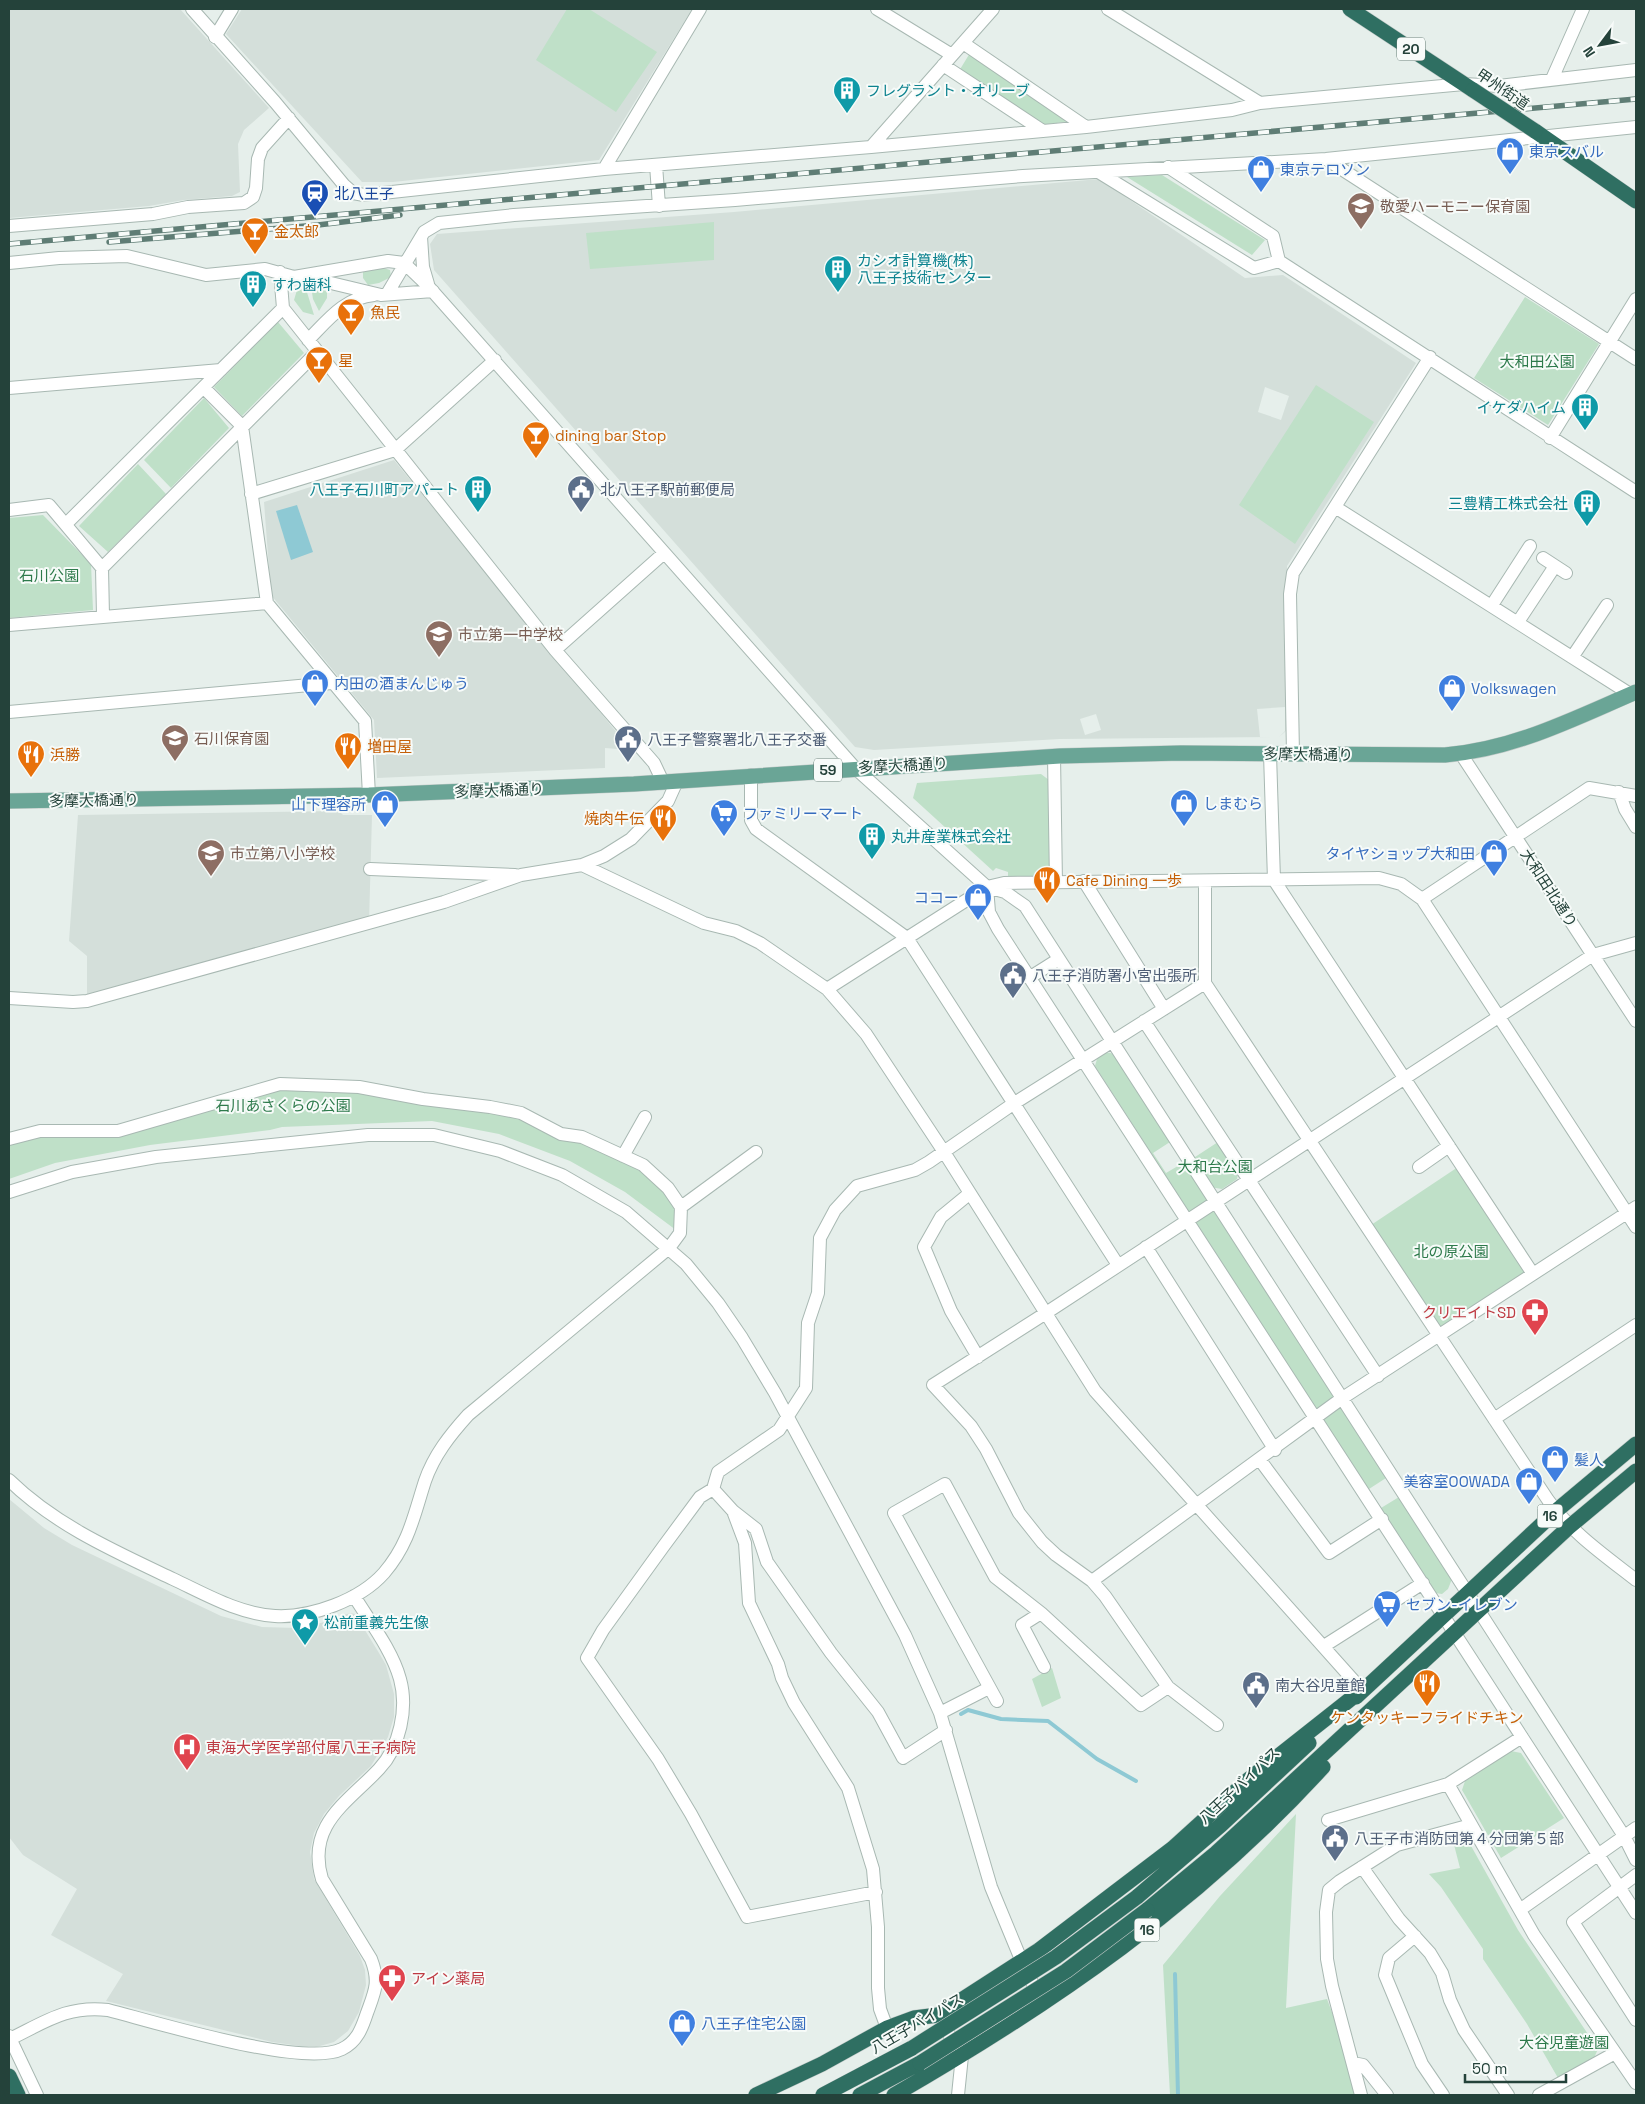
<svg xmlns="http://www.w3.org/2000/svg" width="1645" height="2104" font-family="'Space Grotesk','Noto Sans JP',sans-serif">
	<rect width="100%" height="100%" fill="#e6efeb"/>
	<!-- built -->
	<path fill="#d4dfda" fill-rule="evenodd" d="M9 9H180L269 108 244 130 238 144 240 192 232 196 184 200 149 206 9 218Z
		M242 9H692L599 160 393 182H362L226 34Z
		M1099 179 1245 278 1283 275 1416 363 1287 566 1286 731 1279 737 1060 739 874 750 855 747 434 270 430 244 437 234 734 212ZM1265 387 1289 396 1281 420 1258 412ZM1285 707V731L1279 737H1260L1257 709ZM1096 714 1101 730 1085 735 1080 719Z
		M394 460 631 750 605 748V768L377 778 374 720 271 595 264 502Z
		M339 811 343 815H372L369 923 87 1001V956L69 941 78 815Z
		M9 1499 44 1528 72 1545 221 1616 262 1627 297 1628 325 1622 350 1613 355 1614 379 1653 386 1665 394 1694V1717L388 1737 371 1766 339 1796 324 1814 314 1833 310 1852 314 1879 360 1956 365 1970 366 1985 359 2012 348 2031 334 2042 313 2048 272 2042 106 2001 123 1974 51 1935 77 1889 23 1855 9 1837Z"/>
	<!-- green -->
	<path fill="#bfe0c8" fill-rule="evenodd" d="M567 9H589L657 52 616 112 536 60Z
		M970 53 1072 121 1041 125 959 71Z
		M1162 175 1265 240 1252 255 1127 177Z
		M714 222V260L590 269 586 233Z
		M380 267 390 270 391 277 379 283 368 285 363 278V272Z
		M315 285 327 292V298L319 311 313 299 311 286Z
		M306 289 314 315 303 312 294 300 297 290Z
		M1525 297 1599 344 1548 425 1474 378Z
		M278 322 304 353 242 416 214 387Z
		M1316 385 1374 422 1295 544 1239 505Z
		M204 398 229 428 171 488 144 460Z
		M138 464 166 494 108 552 79 526Z
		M43 515 91 564 93 610 9 618V518Z
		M1041 774 1049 780 1050 870 1045 877H1008V872L996 868 993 871 913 798 917 783Z
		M1105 1052 1115 1054 1452 1579 1448 1589 1442 1594 1435 1593 1095 1066 1097 1059ZM1170 1142 1183 1163 1166 1173 1153 1153ZM1386 1478 1399 1497 1381 1508 1369 1489Z
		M280 1084 490 1107 643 1165 681 1207 680 1233 625 1192 570 1161 499 1134 432 1121 282 1127 270 1130 150 1145 55 1163 9 1179V1139L118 1131Z
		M1218 1142 1238 1173 1237 1179 1222 1189 1210 1187 1192 1159Z
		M1461 1165 1533 1274 1440 1336 1368 1227Z
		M1052 1668 1061 1698 1042 1707 1032 1679Z
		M1511 1751 1521 1753 1564 1818 1501 1858 1462 1790 1465 1781Z
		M1296 1814 1286 2008 1327 1999 1363 2095H1170L1163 1965 1220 1896Z
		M1452 1837H1461L1470 1844 1518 1930 1598 2049 1594 2058 1558 2078 1527 2024 1483 1959V1949L1441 1887 1429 1874 1460 1868Z"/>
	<!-- water -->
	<path fill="#8ec9d4" d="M297 505 313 552 291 560 276 511Z"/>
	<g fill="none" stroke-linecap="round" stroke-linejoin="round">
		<!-- stream -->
		<path stroke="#8ec9d4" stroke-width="4" d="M961 1714 968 1710 1001 1719 1048 1721 1097 1759 1136 1781
			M1175 1974 1178 2095"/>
		<!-- minor casing -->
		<g stroke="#a8b8b2" stroke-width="14">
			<path id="minor" d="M192 9 275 102 344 185 353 193 364 195 604 169 871 147 993 9
				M877 9 952 55
				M1108 9 1260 103
				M215 37 232 9
				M963 43 1086 127
				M943 65 1043 131
				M1552 79 1583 9
				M871 147 1086 127 1232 110 1260 103 1464 84 1499 86 1636 70
				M1326 159 1636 359
				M656 165 659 206
				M1168 167 1273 236 1279 261 1636 492
				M604 169 700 9
				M1100 173 1254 268 1279 261
				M9 226 153 214 188 207 244 203 253 197 256 188 258 159 262 148 289 118
				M9 263 59 258 127 256 206 275 265 269 294 277 388 261 404 263 428 286 855 768 987 887 1005 892 1025 906 1624 1836 1636 1860
				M280 272 283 308 555 650 654 763 663 782
				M310 278 381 295 433 291
				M428 284 423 267 421 237 424 232 439 223 514 215 735 200 1023 176 1326 159 1636 127
				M387 294 421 237
				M308 340C328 320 344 298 374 295
				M9 388 221 370
				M205 389 242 426 267 603 365 721 369 795
				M1550 438 1636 299
				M251 494 395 450 495 360
				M1335 507 1630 694
				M9 510 49 505 102 568 103 616
				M66 524 283 308
				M1543 558 1566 573
				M102 568 317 352
				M1492 605 1530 546
				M1518 622 1555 566
				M9 625 267 603
				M555 650 664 553
				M1573 656 1607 605
				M9 712 332 683
				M1270 754 1274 880 1533 1274
				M1293 754 1290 594 1293 573 1430 357
				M1461 754 1636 1021
				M1054 756 1056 883
				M751 775V820L756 829 907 938 1118 1265
				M1619 792 1625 809 1636 827
				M582 865 704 923 736 931 760 943 827 989 866 1034 944 1152 1095 1391 1362 1690
				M370 869 515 875
				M1084 881 1164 1009
				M1205 881V983L1548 1500C1572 1533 1604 1555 1636 1580
				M987 887 989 912 998 929 1636 1913
				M1422 899 1589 788 1636 796
				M1029 978 1059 959
				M827 989 987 887 1004 883 1379 878 1401 884 1422 899 1636 1227
				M9 998 73 1002 87 1001 444 902 521 875 582 865 604 856 631 839 668 801 677 781
				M1144 1021 1378 1376
				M9 1139 40 1131H118L280 1084 359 1087 423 1099 490 1107 521 1113 561 1134 582 1137 643 1165 668 1188 681 1207 680 1233 669 1248 468 1415C450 1435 434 1455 425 1481 414 1515 409 1544 384 1573 360 1600 311 1618 275 1616 239 1614 205 1594 173 1579 114 1551 55 1525 9 1480
				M623 1156 645 1117
				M1419 1167 1449 1146
				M9 1192 72 1172 156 1157 368 1135H434L500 1151 562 1175 626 1212 686 1264 718 1303 742 1338 775 1393 905 1635 940 1713 991 1887 1022 1962 1039 1997
				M969 1194 941 1217 924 1247 951 1311 978 1357
				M681 1207 756 1152
				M1146 1247 1275 1450
				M1494 1419 1636 1325
				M1260 1460 1329 1553 1382 1519
				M713 1489 733 1511 745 1543 749 1603 778 1664 782 1678 794 1703 848 1788 873 1869 878 1927V1988L880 2009 887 2028
				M733 1511 756 1529 767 1562 831 1653 878 1712 903 1758 946 1730
				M1092 1581 1341 1399 1636 1207
				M1041 1613 1022 1625 1044 1667
				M1324 1646 1423 1583
				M997 1701 894 1513 945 1484 995 1577 1041 1613 1141 1705 1168 1687
				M940 1713 989 1688
				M1217 1725 1168 1687 1105 1596 1092 1581 1056 1555 1042 1542 1019 1513 986 1449 971 1426 933 1385 1046 1313 1593 955 1636 943
				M1448 1784 1534 1935 1636 2083
				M1328 1820 1448 1784 1522 1737
				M1362 1867 1399 1919 1430 1953 1442 1973 1450 2000 1464 2030 1508 2095
				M1636 1875 1573 1922 1636 2020
				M876 1892 747 1917 691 1814 658 1759 587 1658 603 1630 663 1547 700 1497 713 1489 718 1472 779 1430 806 1388 808 1323 818 1293 820 1238 835 1210 857 1186 915 1170 929 1162 1013 1104 1205 983
				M1521 1909 1636 1828
				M1415 1936 1389 1958 1385 1975 1422 2064 1443 2095
				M940 2019 962 2056 958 2095
				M9 2036 37 2095
				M10 2039C45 2022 68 2005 108 2010 155 2022 303 2068 342 2049 357 2042 362 2028 367 2013 375 1991 380 1982 371 1959L322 1879C306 1825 347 1803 379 1769 400 1747 408 1708 400 1679 392 1650 370 1622 354 1596
				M1353 2063 1363 2065 1387 2095
				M1361 2095 1332 1986 1327 1959 1326 1912 1329 1890 1340 1881 1397 1845 1471 1825
				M1539 2095 1615 2053"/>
		</g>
		<!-- major casing -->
		<g stroke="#c2cac8" stroke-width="16">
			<path id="major" d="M9 801 369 795 634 784 1060 756 1181 753 1445 755C1515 749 1573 719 1636 692"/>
		</g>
		<!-- highway casing -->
		<g stroke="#c2cac8" stroke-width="16">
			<path id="highway" d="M1350 9 1473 90
				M1535 131 1636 201
				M1356 1697 1556 1511 1636 1444
				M1137 1897 1221 1825 1309 1743
				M1147 1910 1216 1853 1569 1527 1636 1471
				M9 2076 18 2095
				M756 2095 822 2064 887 2028 914 2018 938 2015 1039 1950 1173 1848 1248 1780 1362 1690
				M823 2095 912 2048
				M860 2095 920 2063
				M894 2095C1052 2004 1199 1903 1323 1767"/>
		</g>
		<!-- minor -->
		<use href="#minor" stroke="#fff" stroke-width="12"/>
		<!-- major -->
		<use href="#major" stroke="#6aa596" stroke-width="15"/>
		<!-- highway -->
		<use href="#highway" stroke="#2f6f62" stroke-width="15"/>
		<!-- rail casing -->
		<g stroke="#5f7d75" stroke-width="5.5">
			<path id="rail" d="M109 242 318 225 400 215
				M9 244 1636 99"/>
		</g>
		<!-- rail -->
		<use href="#rail" stroke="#f7fbf9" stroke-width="4" stroke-dasharray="11" stroke-linecap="butt"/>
		<!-- highway-bridge casing -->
		<g stroke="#c2cac8" stroke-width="16" stroke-linecap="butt">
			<path id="highway-bridge" d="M1473 90 1535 131
				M912 2048 1056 1957 1137 1897
				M920 2063 1066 1971 1147 1910"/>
		</g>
		<!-- highway-bridge -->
		<use href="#highway-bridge" stroke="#2f6f62" stroke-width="15"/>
	</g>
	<!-- icons -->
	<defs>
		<g id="building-pin" transform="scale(1.4375)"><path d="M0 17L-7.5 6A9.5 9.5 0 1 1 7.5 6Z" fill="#0f9aa8" stroke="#f7fbf9"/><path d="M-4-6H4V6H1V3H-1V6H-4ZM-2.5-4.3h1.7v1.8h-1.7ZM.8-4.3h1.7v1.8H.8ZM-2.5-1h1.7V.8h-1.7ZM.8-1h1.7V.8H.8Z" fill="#fff"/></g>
		<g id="shop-pin" transform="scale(1.4375)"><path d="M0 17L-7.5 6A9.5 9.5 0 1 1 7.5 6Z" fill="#3f7fe0" stroke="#f7fbf9"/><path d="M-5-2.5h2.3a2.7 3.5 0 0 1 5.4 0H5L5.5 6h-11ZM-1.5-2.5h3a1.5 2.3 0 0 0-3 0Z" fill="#fff"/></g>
		<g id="station-pin" transform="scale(1.4375)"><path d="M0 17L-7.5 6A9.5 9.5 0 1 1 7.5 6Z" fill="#1a4fb4" stroke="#f7fbf9"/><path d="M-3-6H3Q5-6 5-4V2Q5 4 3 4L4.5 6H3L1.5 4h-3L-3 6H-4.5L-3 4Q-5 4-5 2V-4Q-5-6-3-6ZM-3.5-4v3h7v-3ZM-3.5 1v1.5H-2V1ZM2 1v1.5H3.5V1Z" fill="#fff"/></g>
		<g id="school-pin" transform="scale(1.4375)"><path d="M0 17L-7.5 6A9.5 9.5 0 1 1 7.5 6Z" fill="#8d6e63" stroke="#f7fbf9"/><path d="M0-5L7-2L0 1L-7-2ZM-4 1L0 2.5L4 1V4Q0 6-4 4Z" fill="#fff"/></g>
		<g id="bar-pin" transform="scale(1.4375)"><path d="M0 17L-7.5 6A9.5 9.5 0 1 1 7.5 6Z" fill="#e8710a" stroke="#f7fbf9"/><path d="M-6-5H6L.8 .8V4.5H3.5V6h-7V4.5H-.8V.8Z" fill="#fff"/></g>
		<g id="civic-pin" transform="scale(1.4375)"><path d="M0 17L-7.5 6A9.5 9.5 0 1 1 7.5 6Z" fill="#5c6f8a" stroke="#f7fbf9"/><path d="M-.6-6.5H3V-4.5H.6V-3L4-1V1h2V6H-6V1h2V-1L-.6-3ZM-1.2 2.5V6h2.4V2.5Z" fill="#fff"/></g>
		<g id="restaurant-pin" transform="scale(1.4375)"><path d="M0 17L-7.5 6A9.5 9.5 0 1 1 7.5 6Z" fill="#e8710a" stroke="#f7fbf9"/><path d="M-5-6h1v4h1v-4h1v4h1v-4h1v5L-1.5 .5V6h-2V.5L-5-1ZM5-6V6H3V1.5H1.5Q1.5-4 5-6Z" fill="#fff"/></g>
		<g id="supermarket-pin" transform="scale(1.4375)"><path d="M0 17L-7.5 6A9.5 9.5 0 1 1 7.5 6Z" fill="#3f7fe0" stroke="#f7fbf9"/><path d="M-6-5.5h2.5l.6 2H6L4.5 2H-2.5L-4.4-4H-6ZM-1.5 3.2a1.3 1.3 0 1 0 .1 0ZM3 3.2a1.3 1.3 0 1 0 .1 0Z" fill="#fff"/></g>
		<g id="pharmacy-pin" transform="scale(1.4375)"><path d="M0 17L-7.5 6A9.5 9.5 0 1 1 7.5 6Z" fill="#e0444e" stroke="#f7fbf9"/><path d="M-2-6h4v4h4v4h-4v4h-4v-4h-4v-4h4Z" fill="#fff"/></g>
		<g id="sight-pin" transform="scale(1.4375)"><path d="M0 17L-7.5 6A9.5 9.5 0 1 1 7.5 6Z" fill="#0f9aa8" stroke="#f7fbf9"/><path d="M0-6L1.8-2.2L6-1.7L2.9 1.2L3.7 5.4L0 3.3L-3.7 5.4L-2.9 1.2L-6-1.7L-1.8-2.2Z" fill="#fff"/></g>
		<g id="hospital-pin" transform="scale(1.4375)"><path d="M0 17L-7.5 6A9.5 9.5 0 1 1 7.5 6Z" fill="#e0444e" stroke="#f7fbf9"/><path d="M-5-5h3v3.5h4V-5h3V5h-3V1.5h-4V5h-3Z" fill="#fff"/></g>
	</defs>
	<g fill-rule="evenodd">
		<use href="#building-pin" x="847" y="90"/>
		<use href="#shop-pin" x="1510" y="151"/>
		<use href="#shop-pin" x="1261" y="169"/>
		<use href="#station-pin" x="315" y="193"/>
		<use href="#school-pin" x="1361" y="206"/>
		<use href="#bar-pin" x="255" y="231"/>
		<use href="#building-pin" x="838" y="269"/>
		<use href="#building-pin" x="253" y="284"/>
		<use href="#bar-pin" x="351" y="312"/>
		<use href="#bar-pin" x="319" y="360"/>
		<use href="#building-pin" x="1585" y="407"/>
		<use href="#bar-pin" x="536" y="435"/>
		<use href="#building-pin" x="478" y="489"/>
		<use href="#civic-pin" x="581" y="489"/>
		<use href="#building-pin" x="1587" y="503"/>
		<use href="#school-pin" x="439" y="634"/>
		<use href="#shop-pin" x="315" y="683"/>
		<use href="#shop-pin" x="1452" y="688"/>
		<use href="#school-pin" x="175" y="738"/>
		<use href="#civic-pin" x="628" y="739"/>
		<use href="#restaurant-pin" x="348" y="746"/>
		<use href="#restaurant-pin" x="31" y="754"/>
		<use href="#shop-pin" x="1184" y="803"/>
		<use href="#shop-pin" x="385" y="804"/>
		<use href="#supermarket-pin" x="724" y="813"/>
		<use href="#restaurant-pin" x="663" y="818"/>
		<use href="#building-pin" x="872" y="836"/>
		<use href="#school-pin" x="211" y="853"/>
		<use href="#shop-pin" x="1494" y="853"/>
		<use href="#restaurant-pin" x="1047" y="880"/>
		<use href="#shop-pin" x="978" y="897"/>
		<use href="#civic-pin" x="1013" y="975"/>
		<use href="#pharmacy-pin" x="1535" y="1312"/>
		<use href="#shop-pin" x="1555" y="1459"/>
		<use href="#shop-pin" x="1529" y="1481"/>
		<use href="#supermarket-pin" x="1387" y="1604"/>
		<use href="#sight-pin" x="305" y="1622"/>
		<use href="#restaurant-pin" x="1427" y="1683"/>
		<use href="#civic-pin" x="1256" y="1685"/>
		<use href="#hospital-pin" x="187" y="1747"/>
		<use href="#civic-pin" x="1335" y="1838"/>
		<use href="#pharmacy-pin" x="392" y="1978"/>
		<use href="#shop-pin" x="682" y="2023"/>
	</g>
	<g text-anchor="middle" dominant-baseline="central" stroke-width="4" stroke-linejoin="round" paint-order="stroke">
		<!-- shield labels -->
		<g fill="#f7fbf9" stroke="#637a73" stroke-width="1">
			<rect x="1397" y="37.5" width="28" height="23" rx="4"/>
			<rect x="814" y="758.5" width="28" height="23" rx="4"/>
			<rect x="1537.5" y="1504.5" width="25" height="23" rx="4"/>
			<rect x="1134.5" y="1918.5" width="25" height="23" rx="4"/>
		</g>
		<g font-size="14" font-weight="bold" fill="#24423a">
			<text x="1411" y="49">20</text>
			<text x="828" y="770">59</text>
			<text x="1550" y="1516">16</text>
			<text x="1147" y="1930">16</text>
		</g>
		<!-- street labels -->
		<g font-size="15" fill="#24423a" stroke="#f7fbf9">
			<text transform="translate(1503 89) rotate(34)">甲州街道</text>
			<text transform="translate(1308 754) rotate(1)">多摩大橋通り</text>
			<text transform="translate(903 765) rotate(-3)">多摩大橋通り</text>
			<text transform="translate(499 790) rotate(-2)">多摩大橋通り</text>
			<text transform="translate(94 800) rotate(-1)">多摩大橋通り</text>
			<text transform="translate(1549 888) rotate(57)">大和田北通り</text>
			<text transform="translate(1239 1785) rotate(-43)">八王子バイパス</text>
			<text transform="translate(917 2023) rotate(-30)">八王子バイパス</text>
		</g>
		<!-- culture labels -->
		<g font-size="15" fill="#0d838f" stroke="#f7fbf9" text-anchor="start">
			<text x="866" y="90">フレグラント・オリーブ</text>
			<text x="857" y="260">カシオ計算機(株)<tspan x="857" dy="17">八王子技術センター</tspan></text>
			<text x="272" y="284">すわ歯科</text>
			<text x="1566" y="407" text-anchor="end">イケダハイム</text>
			<text x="459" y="489" text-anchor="end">八王子石川町アパート</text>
			<text x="1568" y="503" text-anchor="end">三豊精工株式会社</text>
			<text x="891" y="836">丸井産業株式会社</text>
			<text x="324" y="1622">松前重義先生像</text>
		</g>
		<!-- shop labels -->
		<g font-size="15" fill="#366cbe" stroke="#f7fbf9" text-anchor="start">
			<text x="1529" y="151">東京スバル</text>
			<text x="1280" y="169">東京テロソン</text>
			<text x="334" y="683">内田の酒まんじゅう</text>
			<text x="1471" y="688">Volkswagen</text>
			<text x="1203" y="803">しまむら</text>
			<text x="366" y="804" text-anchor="end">山下理容所</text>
			<text x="743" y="813">ファミリーマート</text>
			<text x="1475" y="853" text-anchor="end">タイヤショップ大和田</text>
			<text x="959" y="897" text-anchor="end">ココー</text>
			<text x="1574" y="1459">髪人</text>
			<text x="1510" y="1481" text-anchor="end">美容室OOWADA</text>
			<text x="1406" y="1604">セブン-イレブン</text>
			<text x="701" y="2023">八王子住宅公園</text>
		</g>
		<!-- transit labels -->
		<g font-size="15" fill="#164399" stroke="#f7fbf9" text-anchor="start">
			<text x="334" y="193">北八王子</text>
		</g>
		<!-- education labels -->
		<g font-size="15" fill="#785e54" stroke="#f7fbf9" text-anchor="start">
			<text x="1380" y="206">敬愛ハーモニー保育園</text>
			<text x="458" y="634">市立第一中学校</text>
			<text x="194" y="738">石川保育園</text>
			<text x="230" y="853">市立第八小学校</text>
		</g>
		<!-- food labels -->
		<g font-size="15" fill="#c56008" stroke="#f7fbf9" text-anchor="start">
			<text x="274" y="231">金太郎</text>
			<text x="370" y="312">魚民</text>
			<text x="338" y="360">星</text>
			<text x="555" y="435">dining bar Stop</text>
			<text x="367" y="746">増田屋</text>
			<text x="50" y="754">浜勝</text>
			<text x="644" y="818" text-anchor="end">焼肉牛伝</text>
			<text x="1066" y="880">Cafe Dining 一歩</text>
			<text x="1427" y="1717" text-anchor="middle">ケンタッキーフライドチキン</text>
		</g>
		<!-- park labels -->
		<g font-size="15" fill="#2d7a4b" stroke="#f7fbf9">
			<text x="1537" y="361">大和田公園</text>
			<text x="49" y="575">石川公園</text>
			<text x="283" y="1105">石川あさくらの公園</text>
			<text x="1215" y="1166">大和台公園</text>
			<text x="1451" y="1251">北の原公園</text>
			<text x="1564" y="2042">大谷児童遊園</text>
		</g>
		<!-- service labels -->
		<g font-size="15" fill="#4e5e75" stroke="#f7fbf9" text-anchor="start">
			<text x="600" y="489">北八王子駅前郵便局</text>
			<text x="647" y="739">八王子警察署北八王子交番</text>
			<text x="1032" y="975">八王子消防署小宮出張所</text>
			<text x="1275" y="1685">南大谷児童館</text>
			<text x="1354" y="1838">八王子市消防団第４分団第５部</text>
		</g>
		<!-- health labels -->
		<g font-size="15" fill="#be3a42" stroke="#f7fbf9" text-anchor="start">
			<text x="1516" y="1312" text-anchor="end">クリエイトSD</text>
			<text x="206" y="1747">東海大学医学部付属八王子病院</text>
			<text x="411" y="1978">アイン薬局</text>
		</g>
	</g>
	<!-- border -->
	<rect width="1645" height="2104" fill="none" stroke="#24423a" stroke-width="20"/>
	<!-- north arrow -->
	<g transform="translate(1600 45) rotate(238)" stroke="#f7fbf9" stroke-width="4" paint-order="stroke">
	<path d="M0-4L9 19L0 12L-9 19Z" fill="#24423a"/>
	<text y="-8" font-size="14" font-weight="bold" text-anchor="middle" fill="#24423a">N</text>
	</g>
	<!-- scale -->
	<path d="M1465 2074v8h101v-8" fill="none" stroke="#24423a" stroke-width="2.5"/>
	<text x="1472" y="2074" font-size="15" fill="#24423a" stroke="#f7fbf9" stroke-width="4" paint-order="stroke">50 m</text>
</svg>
